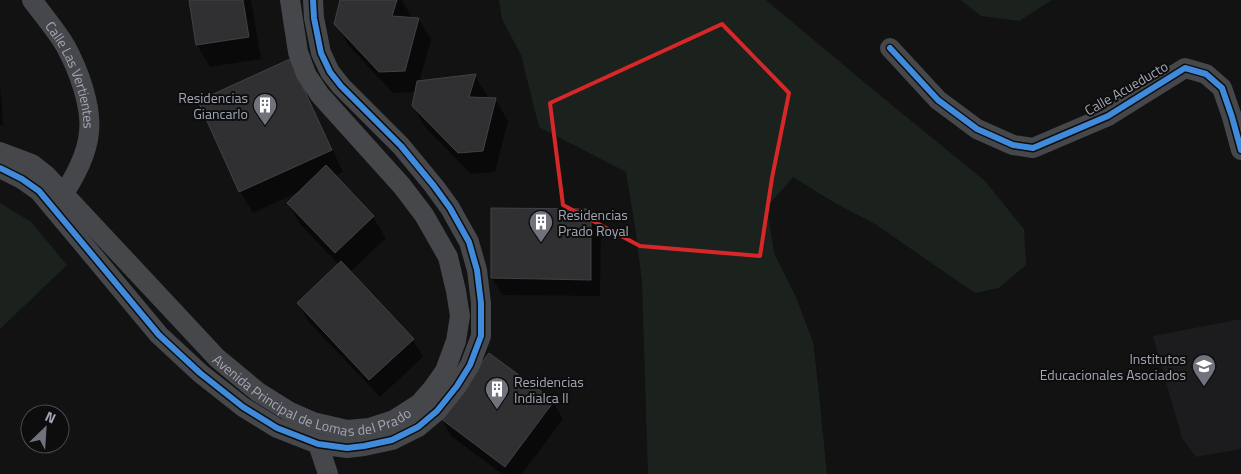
<svg xmlns="http://www.w3.org/2000/svg" width="1241" height="474" font-family="'Titillium Web',sans-serif">
	<rect width="100%" height="100%" fill="#121212"/>
	<!-- built -->
	<path fill="#1c1c1e" d="M1241 319V449L1196 457 1182 438 1153 336Z"/>
	<!-- green -->
	<path fill="#1b211c" d="M499 0H766L877 93 984 180 1024 229 1026 265 999 288 975 293 875 224 835 203 793 177 767 207 774 253 796 297 813 342 818 384 827 474H648L642 282 636 233 626 172 539 127 521 55 502 19Z
		M961 0H1052L1019 21 981 16Z
		M0 203 31 222 67 265 0 329Z"/>
	<!-- shadow -->
	<path fill="#0007" d="M190 0H251L261 59 210 67 197 45Z
		M341 0H402L411 16 410 19H419L431 40 419 82 475 76 488 97 487 99 496 100 508 121 495 172 471 174 425 127 413 106 416 92 393 93 348 45 336 23Z
		M0 82 3 125H0Z
		M301 82 343 172 334 176 373 217 386 238 350 272 413 340 423 357 380 397 308 321 298 304 339 265 300 224 288 203 300 191 253 213 240 191Z
		M591 210 601 227 600 296 502 295 492 278Z
		M553 402 563 419 522 474H502L451 436 441 418Z"/>
	<!-- building -->
	<path fill="#303032" stroke="#414246" d="M189 0H243L249 37 196 45Z
		M340 0H397L392 16 419 18 405 71 379 72 334 24Z
		M290 59 332 150 239 192 198 101Z
		M476 74 469 97 496 98 483 151 458 153 412 106 417 81Z
		M326 165 374 216 335 253 287 203Z
		M491 208 591 209V280L491 278Z
		M341 261 414 339 369 380 297 303Z
		M489 353 554 401 505 467 440 418Z"/>
	<g fill="none" stroke-linecap="round" stroke-linejoin="round">
		<!-- minor -->
		<g stroke="#46474b" stroke-width="20">
			<path id="s1" d="M32 0C43 15 57 31 66 47 78 69 92 106 89 132 87 158 71 184 56 205"/>
			<path d="M890 48 938 100 977 129 1013 145 1033 148 1108 116 1185 68 1206 74 1222 88 1232 117 1241 150"/>
			<path id="s2" d="M0 152 32 164 46 175 217 358 258 392 290 412 313 422 347 430 369 428 394 420 419 404 433 388 445 371 456 341 460 316 456 291 448 257 424 215 402 186 320 95 306 74 298 52 290 0"/>
			<path d="M0 168 22 179 39 191 159 335 200 373 243 407 277 428 318 444 347 448 364 446 392 440 418 427 437 411 457 386 470 365 481 336V303L477 270 469 242 450 208 434 186 401 146 341 86 330 72 321 53 314 18 313 0"/>
			<path d="M318 444 328 474"/>
		</g>
		<!-- cycleway casing -->
		<g stroke="#0d0d0e" stroke-width="9">
			<path id="cycleway" d="M890 48 938 100 977 129 1013 145 1033 148 1108 116 1185 68 1206 74 1222 88 1232 117 1241 150
				M0 168 22 179 39 191 159 335 200 373 243 407 277 428 318 444 347 448 364 446 392 440 418 427 437 411 457 386 470 365 481 336V303L477 270 469 242 450 208 434 186 401 146 341 86 330 72 321 53 314 18 313 0"/>
		</g>
		<!-- cycleway -->
		<use href="#cycleway" stroke="#408adc" stroke-width="6"/>
	</g>
	<!-- marked area -->
	<path fill="none" stroke="#d62828" stroke-width="4" stroke-linejoin="round" d="M722 24 789 93 772 178 760 256 640 246 563 205 550 103Z"/>
	<!-- icons -->
	<defs>
		<g id="building-pin" transform="scale(1.25)"><path d="M0 17L-7.5 6A9.5 9.5 0 1 1 7.5 6Z" fill="#70737c" stroke="#0d0d0e"/><path d="M-4-6H4V6H1V3H-1V6H-4ZM-2.5-4.3h1.7v1.8h-1.7ZM.8-4.3h1.7v1.8H.8ZM-2.5-1h1.7V.8h-1.7ZM.8-1h1.7V.8H.8Z" fill="#fff"/></g>
		<g id="school-pin" transform="scale(1.25)"><path d="M0 17L-7.5 6A9.5 9.5 0 1 1 7.5 6Z" fill="#70737c" stroke="#0d0d0e"/><path d="M0-5L7-2L0 1L-7-2ZM-4 1L0 2.5L4 1V4Q0 6-4 4Z" fill="#fff"/></g>
	</defs>
	<g fill-rule="evenodd">
		<use href="#building-pin" x="265" y="105"/>
		<use href="#building-pin" x="541" y="222"/>
		<use href="#school-pin" x="1204" y="366"/>
		<use href="#building-pin" x="497" y="389"/>
	</g>
	<g text-anchor="middle" dominant-baseline="central" stroke-width="4" stroke-linejoin="round" paint-order="stroke">
		<!-- street labels -->
		<g font-size="14" fill="#a2a7b5" stroke="#0d0d0e">
			<text stroke="none"><textPath href="#s1" startOffset="86">Calle Las Vertientes</textPath></text>
			<text transform="translate(1126 88) rotate(-30)">Calle Acueducto</text>
			<text stroke="none"><textPath href="#s2" startOffset="410">Avenida Principal de Lomas del Prado</textPath></text>
		</g>
		<!-- poi labels -->
		<g font-size="14" fill="#a2a7b5" stroke="#0d0d0e" text-anchor="end">
			<text x="248" y="97">Residencias<tspan x="248" dy="16">Giancarlo</tspan></text>
			<text x="558" y="214" text-anchor="start">Residencias<tspan x="558" dy="16">Prado Royal</tspan></text>
			<text x="1186" y="358">Institutos<tspan x="1186" dy="16">Educacionales Asociados</tspan></text>
			<text x="514" y="381" text-anchor="start">Residencias<tspan x="514" dy="16">Indialca II</tspan></text>
		</g>
	</g>
	<!-- north arrow -->
	<g transform="translate(45 429) rotate(25)"><circle r="24" fill="#0d0d0e" stroke="#494b51"/>
	<path d="M0-4L9 19L0 12L-9 19Z" fill="#70737c"/>
	<text y="-8" font-size="14" font-weight="bold" text-anchor="middle" fill="#a2a7b5">N</text>
	</g>
</svg>
